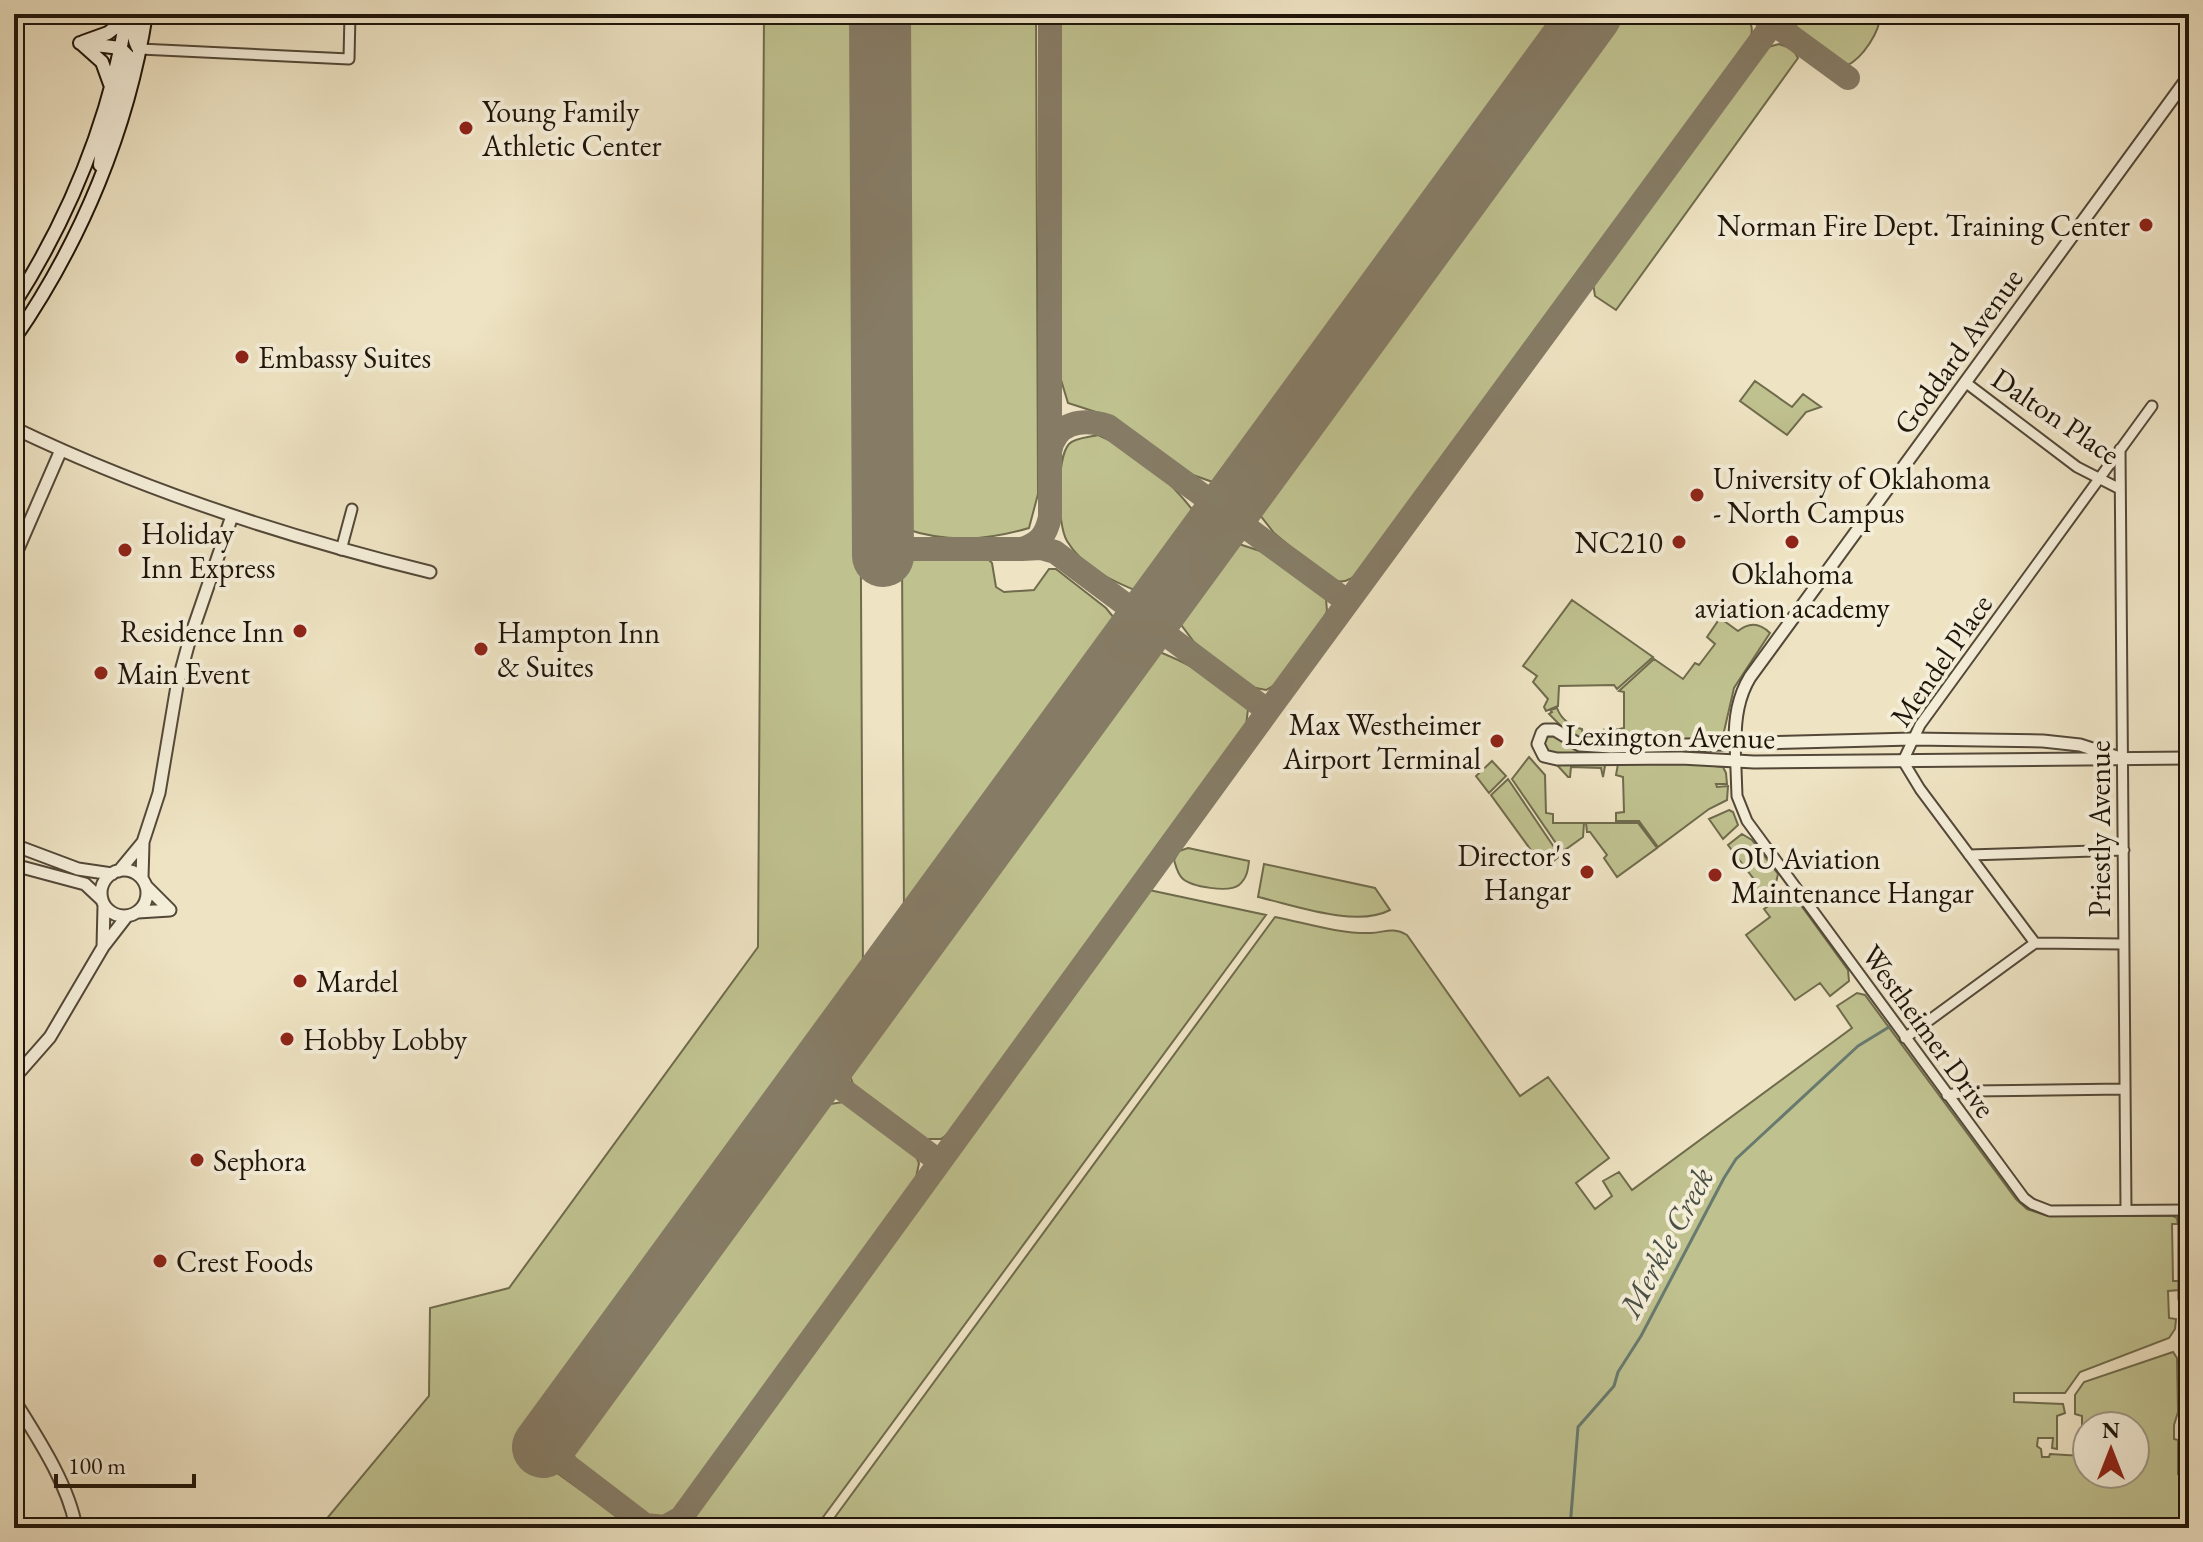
<svg xmlns="http://www.w3.org/2000/svg" width="2203" height="1542" font-family="'EB Garamond',serif">
	<rect width="100%" height="100%" fill="#eee3c3"/>
	<filter id="stains"><feTurbulence type="fractalNoise" baseFrequency=".0025" numOctaves="4"/><feColorMatrix values="0 0 0 0 .2 0 0 0 0 .09 0 0 0 0 .02 0 0 0 .5 -.17"/></filter>
	<radialGradient id="worn" r=".72"><stop offset=".6" stop-color="#630" stop-opacity="0"/><stop offset="1" stop-color="#630" stop-opacity=".3"/></radialGradient>
	<!-- green -->
	<path fill="#bfc18f" stroke="#6f6b4c" stroke-width="2" fill-rule="evenodd" d="M764 14H858L863 974 515 1451 549 1475 553 1470 633 1528H319L429 1396 430 1308 509 1288 758 947Z
		M900 14H1036L1038 494 1029 528C985 541 946 543 903 528Z
		M1054 14H1566L1221 485 1193 475 1105 415 1068 403 1058 370Z
		M1619 14H1744C1753 22 1754 33 1748 42L1368 561C1357 575 1348 587 1329 579L1274 533 1256 510Z
		M1794 14H1880C1881 31 1862 59 1846 66L1800 31 1794 23Z
		M1779 44 1793 49 1798 58 1616 310 1595 296 1593 283 1757 59 1768 47Z
		M1755 381 1792 407 1803 394 1821 407 1806 412 1787 435 1740 401Z
		M1098 435C1137 451 1173 483 1198 517L1142 593C1114 582 1083 568 1067 541 1057 524 1056 459 1069 444 1074 438 1091 437 1098 435Z
		M1233 542 1260 551 1317 588 1326 599 1327 611 1322 623 1280 682 1266 690 1251 687 1194 642 1176 618Z
		M922 556 988 559 992 563 996 587 1004 592 1034 590 1049 569H1056L1106 608 1119 624 904 918 902 558Z
		M1572 600 1653 657 1617 689 1614 685 1559 686 1558 706 1546 711 1544 707 1548 699 1533 682 1537 676 1523 666Z
		M1720 618 1738 631C1749 622 1760 623 1770 633L1734 688 1723 736 1688 742H1619L1615 730 1624 728V692L1619 691 1654 659 1683 679 1695 663 1699 665 1715 644 1707 637Z
		M1154 650C1177 658 1236 687 1248 709L1246 726 952 1131 941 1139H922L855 1089 850 1076 852 1061Z
		M1557 708C1561 719 1571 727 1582 729L1583 736H1601L1604 729 1605 739 1602 743 1573 738 1549 714 1552 712 1550 710Z
		M1555 736 1575 750H1601L1603 753 1548 755 1543 742 1548 737Z
		M1529 757 1545 775 1546 813 1553 814V823H1584L1583 837 1562 852 1512 779Z
		M1492 761 1506 776 1489 793 1476 776Z
		M1600 762 1605 766 1603 777 1601 768 1571 767 1570 777H1568L1557 765Z
		M1682 762 1723 767 1726 773 1727 784H1716L1717 787 1728 786 1727 800 1709 809 1658 847 1639 821H1616V813L1624 812 1623 777 1616 775 1618 764Z
		M1508 779 1560 856 1544 868 1491 795Z
		M1729 810 1733 812 1738 825 1723 839 1709 819Z
		M1586 823H1638L1657 848 1617 877 1604 858 1607 855 1590 832H1587Z
		M1742 834 1752 840 1778 874 1776 883 1756 898 1748 888 1756 882 1728 845Z
		M1188 848 1249 861C1248 870 1247 878 1239 885 1229 893 1191 887 1182 878 1177 873 1176 866 1174 860L1179 851Z
		M1264 864 1375 888 1390 910C1356 928 1294 905 1258 897Z
		M1149 890 1266 915 815 1528H686Z
		M1783 891 1792 893 1848 970 1849 981 1830 996 1820 983 1795 1000 1746 935 1770 917 1764 909 1767 907 1765 904Z
		M1275 917C1306 923 1339 934 1371 933 1386 932 1393 927 1407 935L1520 1096 1548 1077 1609 1158 1576 1183 1595 1209 1612 1196 1603 1181 1619 1172 1632 1190 1852 1028 1837 1006 1857 993 1865 995 2016 1199 2027 1209 2048 1216H2173L2177 1218 2178 1224H2172L2173 1281H2179V1290L2168 1291 2169 1318 2176 1319 2175 1329 2169 1338 2080 1372 2065 1393H2014V1402L2063 1404 2065 1413 2057 1416V1449L2052 1448 2053 1438H2038L2037 1446 2041 1449 2042 1457H2049L2050 1454 2082 1456V1416L2075 1414V1395L2084 1382 2173 1352 2177 1358 2178 1412 2174 1425V1439L2178 1440V1474L2186 1475V1488H2189V1528H827ZM2087 1426H2135V1474H2087Z
		M843 1102 914 1152 919 1163 915 1183 675 1511 663 1519 651 1518 580 1466 574 1456 575 1440 816 1111 824 1105Z"/>
	<g fill="none" stroke-linecap="round" stroke-linejoin="round">
		<!-- stream -->
		<path stroke="#687a6f" stroke-width="3" d="M1570 1528 1578 1427 1614 1386 1618 1372 1641 1336 1724 1178 1736 1159 1858 1046 1889 1027"/>
		<!-- taxiway -->
		<path stroke="#867c66" stroke-width="24" d="M1763 16 1848 78
			M1050 452C1055 422 1082 418 1108 426L1348 602
			M883 543 888 549H1022C1040 543 1046 535 1050 517V14
			M1022 549 1041 548 1055 552 1268 711
			M818 1071 940 1162
			M543 1447 645 1525 665 1527 681 1518 1268 711 1780 14"/>
		<!-- runway -->
		<path stroke="#867c66" stroke-width="62" d="M880 14 883 556
			M543 1447 1591 14"/>
		<!-- minor casing -->
		<g stroke="#534838" stroke-width="13">
			<path id="minor" d="M140 49 349 59 350 14
				M1965 382 2077 467 2120 489
				M2120 449 2126 1210
				M341 550 352 509
				M1735 742 1737 796 1747 821 2024 1198 2032 1204 2050 1211 2189 1210
				M1969 855 2124 850
				M2035 943 1920 789 1903 761 1920 725 2152 406
				M1905 1038 2035 943 2123 944
				M1947 1095 1972 1091 2124 1089
				M2184 1210V1299H2189"/>
		</g>
		<!-- tertiary casing -->
		<g stroke="#534838" stroke-width="15">
			<path id="tertiary" d="M14 428C147 492 287 537 430 572
				M14 558 61 450
				M1735 742C1735 718 1738 697 1750 677L2189 76
				M2123 759 2080 745 2043 741 1912 739 1611 747 1580 745 1555 730H1545L1542 733 1538 744 1544 756 1557 759 1681 758 1754 762 2189 758
				M14 845 78 869 112 874
				M14 865 85 884 101 899
				M101 893a23 23 0 1 1 46 0a23 23 0 1 1-46 0Z
				M119 871 143 842 159 793 177 686 190 638 232 516
				M142 878 143 843
				M138 912 170 910 147 887
				M103 947 104 906
				M14 1078 50 1037 103 947 127 916
				M14 1400C37 1437 69 1485 76 1528"/>
		</g>
		<!-- secondary casing -->
		<g stroke="#1f150a" stroke-width="16">
			<path id="secondary" d="M137 14C135 27 131 38 139 49
				M83 42 108 33 126 19
				M80 43 120 48 128 56 102 146 100 165
				M83 45 102 62 110 84
				M14 304C70 216 110 117 127 14
				M14 339C81 242 128 130 146 14"/>
		</g>
		<!-- minor -->
		<use href="#minor" stroke="#f4edd8" stroke-width="9"/>
		<!-- tertiary -->
		<use href="#tertiary" stroke="#f4edd8" stroke-width="11"/>
		<!-- secondary -->
		<use href="#secondary" stroke="#f4edd8" stroke-width="12"/>
	</g>
	<!-- markers -->
	<g fill="#8f2418" stroke="#f4edd8" stroke-width="3">
		<circle cx="466" cy="128" r="8"/>
		<circle cx="2146" cy="225" r="8"/>
		<circle cx="242" cy="357" r="8"/>
		<circle cx="1697" cy="495" r="8"/>
		<circle cx="1679" cy="542" r="8"/>
		<circle cx="1792" cy="542" r="8"/>
		<circle cx="125" cy="550" r="8"/>
		<circle cx="300" cy="631" r="8"/>
		<circle cx="481" cy="649" r="8"/>
		<circle cx="101" cy="673" r="8"/>
		<circle cx="1497" cy="741" r="8"/>
		<circle cx="1587" cy="872" r="8"/>
		<circle cx="1715" cy="875" r="8"/>
		<circle cx="300" cy="981" r="8"/>
		<circle cx="287" cy="1039" r="8"/>
		<circle cx="197" cy="1160" r="8"/>
		<circle cx="160" cy="1261" r="8"/>
	</g>
	<g text-anchor="middle" dominant-baseline="central" stroke-width="8" stroke-linejoin="round" paint-order="stroke">
		<!-- poi labels -->
		<g font-size="30" fill="#1f150a" stroke="#f4edd8" text-anchor="start">
			<text x="482" y="111">Young Family<tspan x="482" dy="34">Athletic Center</tspan></text>
			<text x="2130" y="225" text-anchor="end">Norman Fire Dept. Training Center</text>
			<text x="258" y="357">Embassy Suites</text>
			<text x="1713" y="478">University of Oklahoma<tspan x="1713" dy="34">- North Campus</tspan></text>
			<text x="141" y="533">Holiday<tspan x="141" dy="34">Inn Express</tspan></text>
			<text x="1663" y="542" text-anchor="end">NC210</text>
			<text x="1792" y="573" text-anchor="middle">Oklahoma<tspan x="1792" dy="34">aviation academy</tspan></text>
			<text x="284" y="631" text-anchor="end">Residence Inn</text>
			<text x="497" y="632">Hampton Inn<tspan x="497" dy="34">&amp; Suites</tspan></text>
			<text x="117" y="673">Main Event</text>
			<text x="1481" y="724" text-anchor="end">Max Westheimer<tspan x="1481" dy="34">Airport Terminal</tspan></text>
			<text x="1571" y="855" text-anchor="end">Director's<tspan x="1571" dy="34">Hangar</tspan></text>
			<text x="1731" y="858">OU Aviation<tspan x="1731" dy="34">Maintenance Hangar</tspan></text>
			<text x="316" y="981">Mardel</text>
			<text x="303" y="1039">Hobby Lobby</text>
			<text x="213" y="1160">Sephora</text>
			<text x="176" y="1261">Crest Foods</text>
		</g>
		<!-- street labels -->
		<g font-size="30" fill="#1f150a" stroke="#f4edd8">
			<text transform="translate(1958 351) rotate(-54)">Goddard Avenue</text>
			<text transform="translate(2056 416) rotate(34)">Dalton Place</text>
			<text transform="translate(1941 660) rotate(-55)">Mendel Place</text>
			<text transform="translate(1670 736) rotate(1)">Lexington Avenue</text>
			<text transform="translate(2099 829) rotate(-90)">Priestly Avenue</text>
			<text transform="translate(1929 1031) rotate(54)">Westheimer Drive</text>
		</g>
		<!-- water labels -->
		<g font-size="32" font-style="italic" fill="#4a5045" stroke="#f4edd8">
			<text transform="translate(1666 1242) rotate(-62)">Merkle Creek</text>
		</g>
	</g>
	<!-- margin -->
	<rect width="2203" height="1542" fill="none" stroke="#eee3c3" stroke-width="48"/>
	<rect x="16" y="16" width="2171" height="1510" fill="none" stroke="#1f150a" stroke-width="4"/>
	<rect x="24" y="24" width="2155" height="1494" fill="none" stroke="#1f150a" stroke-width="2"/>
	<!-- north arrow -->
	<g transform="translate(2111 1450)"><circle r="38" fill="#f4edd8" stroke="#9f9786" stroke-width="2"/>
	<path d="M0-6L14 30L0 20L-14 30Z" fill="#8f2418"/>
	<text y="-12" font-size="22" font-weight="bold" text-anchor="middle" fill="#1f150a">N</text>
	</g>
	<!-- scale -->
	<path d="M56 1474v12h138v-12" fill="none" stroke="#1f150a" stroke-width="4"/>
	<text x="68" y="1474" font-size="24" fill="#1f150a" stroke="#f4edd8" stroke-width="6" paint-order="stroke">100 m</text>
	<rect width="100%" height="100%" filter="url(#stains)"/>
	<rect width="100%" height="100%" fill="url(#worn)"/>
</svg>
